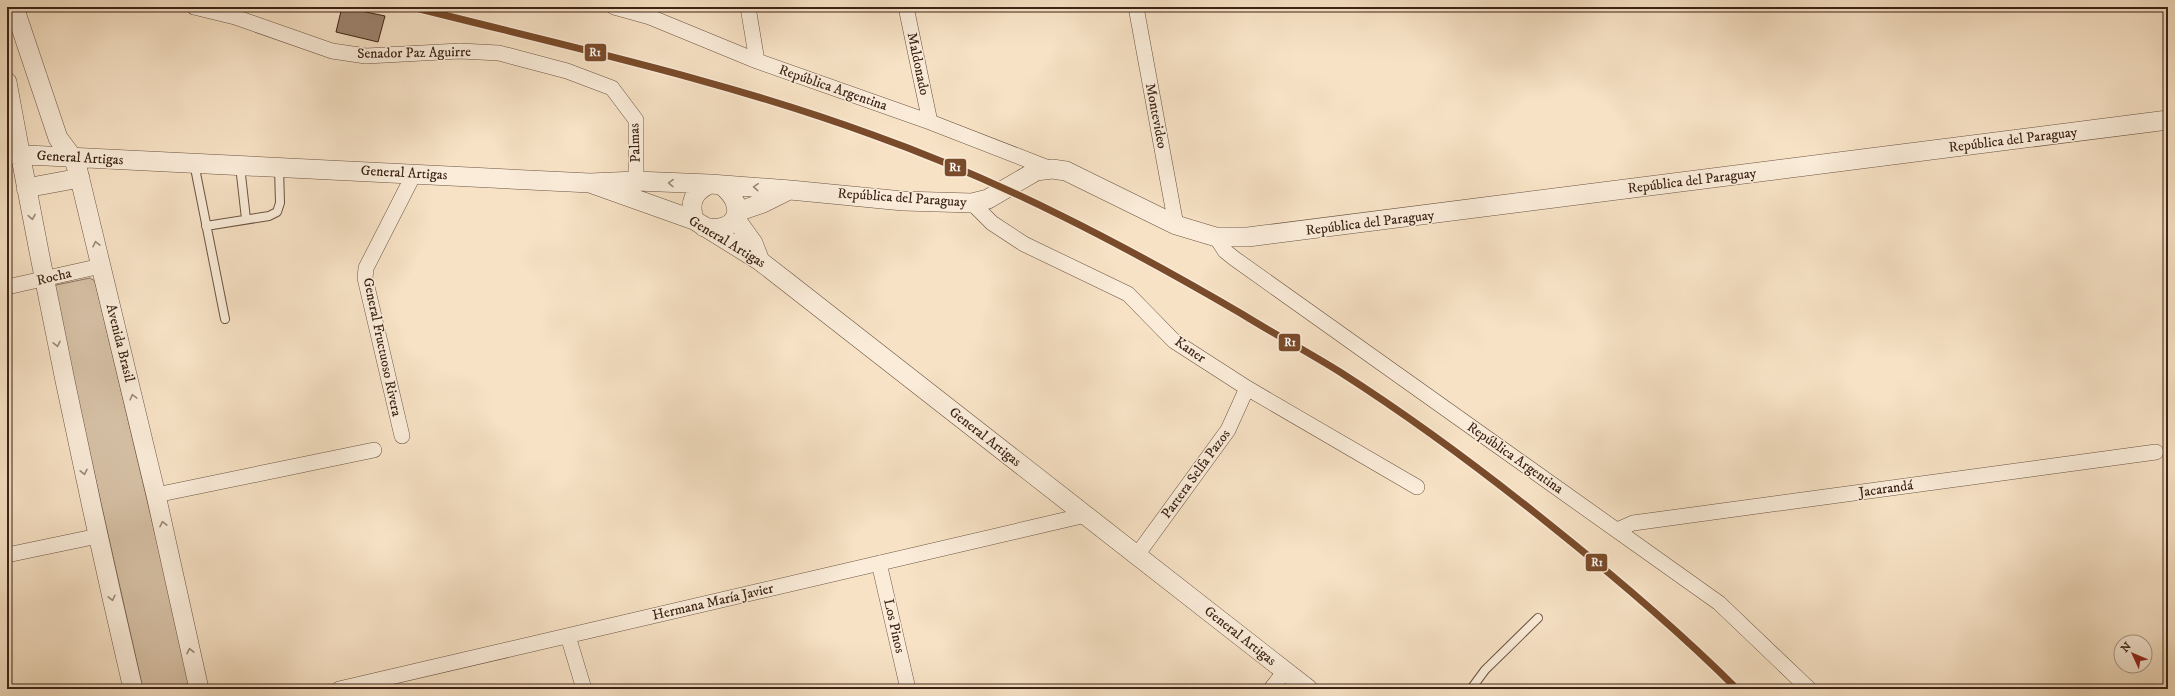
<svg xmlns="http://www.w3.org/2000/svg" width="2175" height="696" font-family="'IM FELL DW Pica',serif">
	<rect width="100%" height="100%" fill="#f7e2c5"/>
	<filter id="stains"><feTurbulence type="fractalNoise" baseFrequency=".005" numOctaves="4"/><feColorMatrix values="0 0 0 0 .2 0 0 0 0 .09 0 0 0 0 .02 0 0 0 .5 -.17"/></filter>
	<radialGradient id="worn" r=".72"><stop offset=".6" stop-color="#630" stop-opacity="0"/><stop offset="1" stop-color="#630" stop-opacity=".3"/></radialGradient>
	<!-- green -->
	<path fill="#d7c2a7" stroke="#8a725f" d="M90 278 95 281 192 689H143L53 291 56 285Z"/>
	<!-- building -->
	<path fill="#9d8671" stroke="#3c2317" d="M342 7 385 16 378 42 336 32Z"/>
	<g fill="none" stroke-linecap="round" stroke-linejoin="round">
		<!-- service casing -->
		<g stroke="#6b5342" stroke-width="10">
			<path id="service" d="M194 163 225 319
				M240 166 246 219
				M206 226 269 216 277 212 280 203 279 168
				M1471 689 1485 670 1538 618"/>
		</g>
		<!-- minor casing -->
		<g stroke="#6b5342" stroke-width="16">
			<path id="minor" d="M194 7 235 17 332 51 366 56 460 51 499 53 567 71 612 88 636 120V181
				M614 7 650 17 757 61 930 122 1051 169
				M748 7 757 61
				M906 7 930 122
				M1136 7 1176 225
				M972 203 992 223 1024 244 1128 294 1174 341 1247 388 1417 487
				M1216 237 1225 251 1235 259 1719 603 1809 689
				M7 287 101 266
				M402 436 365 278 366 268 414 174
				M156 495 374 450
				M1617 530 1633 523 2156 452
				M7 555 98 536
				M1137 555 1228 430 1247 388
				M879 563 908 689
				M568 636 584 689
				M339 689 1086 515
				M1271 689 1285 671"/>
		</g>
		<!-- tertiary casing -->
		<g stroke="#6b5342" stroke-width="20">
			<path id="tertiary" d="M14 7 58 138 73 158 78 171 156 495 199 689
				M7 82C44 286 86 488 133 689
				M7 154 590 183 694 220 760 261 787 282 1308 689
				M590 183 636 181 710 184 790 190 903 201 972 203 988 199 1036 171 1052 169 1066 171 1176 225 1216 237H1248L2168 120
				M26 188 80 178
				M737 212 763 203 789 190
				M735 218 753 243 760 261
				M694 220C689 202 693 192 710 184
				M704 227C737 235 749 206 721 185"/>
		</g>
		<!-- service -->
		<use href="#service" stroke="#faecd9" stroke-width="8"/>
		<!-- minor -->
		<use href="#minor" stroke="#faecd9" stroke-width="15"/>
		<!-- tertiary -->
		<use href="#tertiary" stroke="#faecd9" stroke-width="19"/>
		<!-- rail-1 casing -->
		<g stroke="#faecd9" stroke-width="10">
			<path id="rail-1" d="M412 7C566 46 723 80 873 135 1002 181 1124 245 1242 314 1274 334 1308 352 1340 372 1412 418 1482 470 1549 524 1614 576 1678 630 1737 689"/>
		</g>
		<!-- rail-1 -->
		<use href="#rail-1" stroke="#7a4b2a" stroke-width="7"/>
	</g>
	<!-- one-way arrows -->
	<defs><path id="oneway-chevron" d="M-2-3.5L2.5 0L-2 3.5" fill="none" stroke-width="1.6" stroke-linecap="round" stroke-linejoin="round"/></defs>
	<g stroke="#9b8878">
		<use href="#oneway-chevron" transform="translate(671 183) rotate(-178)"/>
		<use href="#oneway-chevron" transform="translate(756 187) rotate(-176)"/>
		<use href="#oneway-chevron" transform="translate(32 217) rotate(80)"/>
		<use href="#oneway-chevron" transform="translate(96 244) rotate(-103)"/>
		<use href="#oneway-chevron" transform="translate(57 344) rotate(78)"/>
		<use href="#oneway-chevron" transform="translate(133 397) rotate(-104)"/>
		<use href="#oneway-chevron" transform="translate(84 472) rotate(78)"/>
		<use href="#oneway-chevron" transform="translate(163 524) rotate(-102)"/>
		<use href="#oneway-chevron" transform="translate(112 598) rotate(77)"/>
		<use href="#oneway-chevron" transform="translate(190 651) rotate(-102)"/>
	</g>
	<g text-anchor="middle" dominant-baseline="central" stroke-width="3" stroke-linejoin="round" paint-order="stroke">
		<!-- street labels -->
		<g font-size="14" fill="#3c2317" stroke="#faecd9">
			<text transform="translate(414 53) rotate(-1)">Senador Paz Aguirre</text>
			<text transform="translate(918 64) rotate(78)">Maldonado</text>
			<text transform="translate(833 88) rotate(19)">República Argentina</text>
			<text transform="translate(1156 116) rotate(79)">Montevideo</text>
			<text transform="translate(2013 140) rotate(-7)">República del Paraguay</text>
			<text transform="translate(635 143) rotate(-92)">Palmas</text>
			<text transform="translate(80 158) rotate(3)">General Artigas</text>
			<text transform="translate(404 173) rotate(3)">General Artigas</text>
			<text transform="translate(1692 181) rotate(-7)">República del Paraguay</text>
			<text transform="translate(902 198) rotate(4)">República del Paraguay</text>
			<text transform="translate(1370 223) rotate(-7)">República del Paraguay</text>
			<text transform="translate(727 242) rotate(31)">General Artigas</text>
			<text transform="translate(54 277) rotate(-13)">Rocha</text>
			<text transform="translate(120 343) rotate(76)">Avenida Brasil</text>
			<text transform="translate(382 347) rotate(78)">General Fructuoso Rivera</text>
			<text transform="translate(1190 350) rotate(35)">Kaner</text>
			<text transform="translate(985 437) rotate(38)">General Artigas</text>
			<text transform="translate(1515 458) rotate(35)">República Argentina</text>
			<text transform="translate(1196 474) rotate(-54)">Partera Selfa Pazos</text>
			<text transform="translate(1886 489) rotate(-8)">Jacarandá</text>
			<text transform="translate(713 602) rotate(-13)">Hermana María Javier</text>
			<text transform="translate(894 626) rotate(77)">Los Pinos</text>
			<text transform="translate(1240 636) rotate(38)">General Artigas</text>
		</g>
	</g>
	<g stroke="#faecd9" stroke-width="1.5">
		<rect x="584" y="43" width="23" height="19" rx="4" fill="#7a4b2a"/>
		<rect x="944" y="158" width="23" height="19" rx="4" fill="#7a4b2a"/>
		<rect x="1278" y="333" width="23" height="19" rx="4" fill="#7a4b2a"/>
		<rect x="1585" y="553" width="23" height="19" rx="4" fill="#7a4b2a"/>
	</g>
	<g font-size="11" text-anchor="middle" font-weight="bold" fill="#fff">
		<text x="595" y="56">R1</text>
		<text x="955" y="171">R1</text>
		<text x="1290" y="346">R1</text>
		<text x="1597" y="566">R1</text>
	</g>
	<!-- margin -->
	<rect width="2175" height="696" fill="none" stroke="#f7e2c5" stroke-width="24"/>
	<rect x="8" y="8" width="2159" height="680" fill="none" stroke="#3c2317" stroke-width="2"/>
	<rect x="12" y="12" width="2151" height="672" fill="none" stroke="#3c2317"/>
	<!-- north arrow -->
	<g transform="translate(2133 654) rotate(314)"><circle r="19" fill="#faecd9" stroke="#ae9c8b"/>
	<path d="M0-3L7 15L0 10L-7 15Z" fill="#8f2418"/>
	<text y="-6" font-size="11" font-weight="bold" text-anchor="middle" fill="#3c2317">N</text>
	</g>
	<rect width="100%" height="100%" filter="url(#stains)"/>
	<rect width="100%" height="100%" fill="url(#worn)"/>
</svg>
